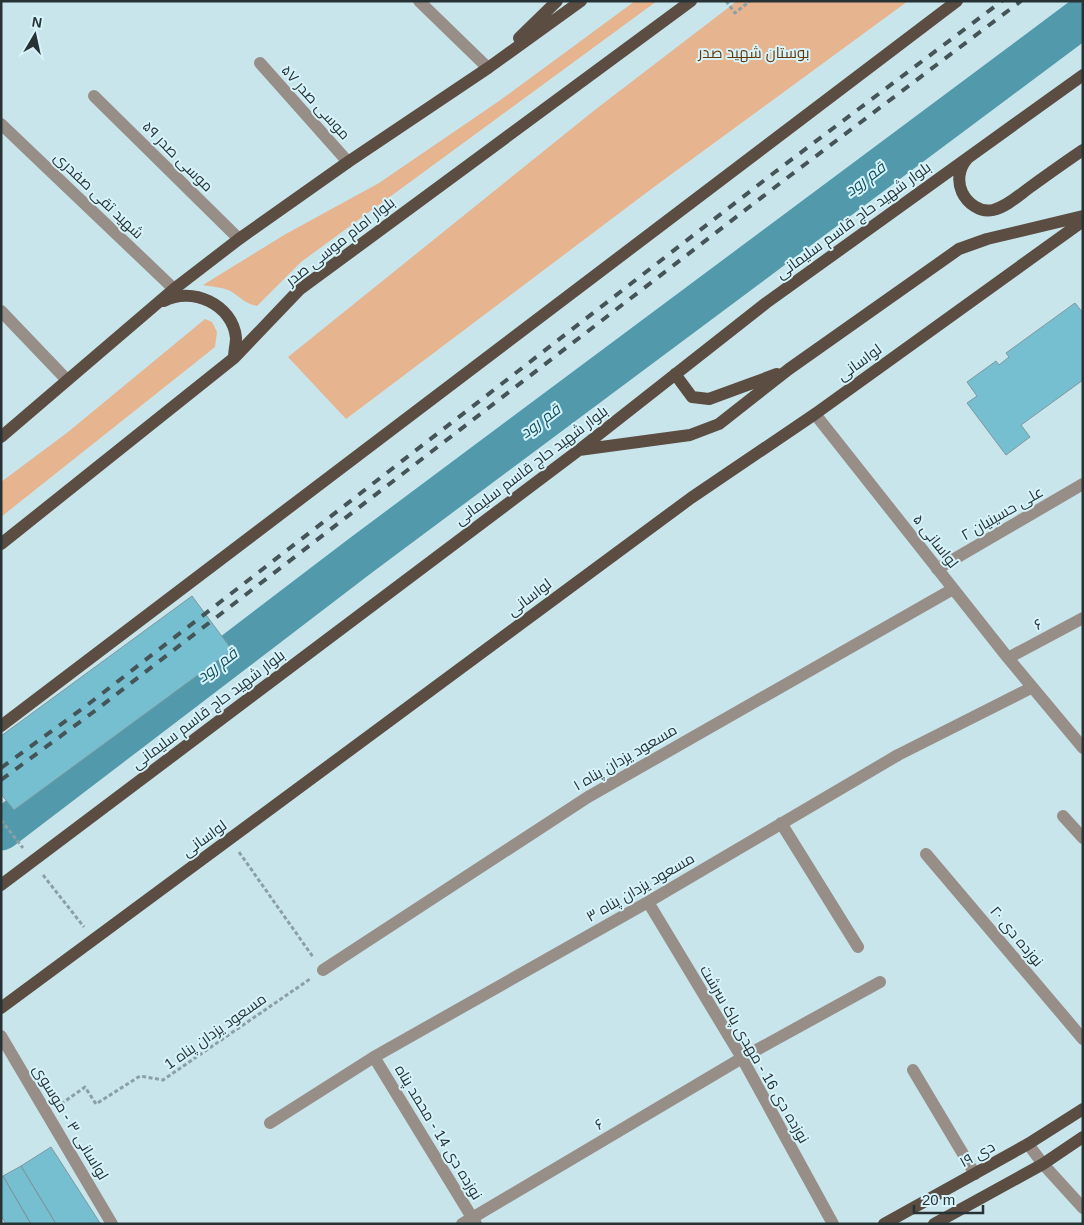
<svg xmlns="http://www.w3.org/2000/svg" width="1084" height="1225" font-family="Helvetica,Cairo,sans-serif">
	<rect width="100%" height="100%" fill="#c9e5ec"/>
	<!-- green -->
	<path fill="#e6b58f" d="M635 1H657L301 262 257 306C246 304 241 298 232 292 223 287 213 287 203 285L284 235 379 183 499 101Z
		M737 1H908L654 187 346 419 288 357 596 109Z
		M205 319 212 322 217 332 215 347 1 517V482L68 432Z"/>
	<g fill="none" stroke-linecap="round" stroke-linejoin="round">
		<!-- river -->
		<path stroke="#529aab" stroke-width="41" d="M1 830 360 556 1083 17"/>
	</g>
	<!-- building -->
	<path fill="#76bfd0" stroke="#7d989e" d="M1075 303 1083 313V380L1021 425 1030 437 1006 455 967 403 977 396 967 382 996 361 999 365 1009 357 1006 353Z
		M192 596 232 650 14 810 1 794V736Z
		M51 1147 100 1223 56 1224 21 1166Z
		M21 1166 56 1224H31L3 1176Z
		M3 1176 31 1224H6L1 1216V1177Z"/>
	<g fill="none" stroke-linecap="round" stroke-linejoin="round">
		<!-- path -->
		<path stroke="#8ba0a5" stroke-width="3" stroke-dasharray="4 2.5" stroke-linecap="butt" d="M726 1 735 13 750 1
			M1 820 23 848
			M239 852 313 957
			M43 875 84 927
			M61 1104 85 1087 96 1104 140 1076 163 1080 310 979"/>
		<!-- minor -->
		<path stroke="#978e88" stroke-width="12" d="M419 1 488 68
			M260 63 348 162
			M94 96 239 239
			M1 124 174 289
			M1 311 67 380
			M815 414 1008 658 1083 748
			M937 569 1083 484
			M1008 658 1083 618
			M1063 816 1083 838
			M781 823 858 947
			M926 854 1083 1039
			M648 902 742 1058 833 1224
			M323 970 588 797 953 589
			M1 1036 112 1224
			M374 1057 476 1224
			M913 1070 975 1174
			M270 1123 374 1057 648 902 898 755 1031 688
			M1028 1144 1043 1164 1083 1208
			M462 1224 742 1058 880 982"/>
		<!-- major -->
		<path stroke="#5b4d42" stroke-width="12" d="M519 38 557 1
			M967 159C959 168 957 181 962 192 967 203 980 213 993 210 1006 207 1018 196 1029 188 1047 175 1065 162 1083 150
			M164 301C191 286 233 304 236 338 236 344 234 351 234 358
			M675 374 692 397 709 399 777 374
			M1 437 174 289 239 239 348 162 488 68 581 1
			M579 450 690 435 719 424 789 369 959 249 987 239 1083 216
			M1 544 234 358 299 290 691 1
			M1 726 957 1
			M1 885 579 450 766 303 1083 75
			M1 1008 691 498 815 414 1083 221
			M884 1224 1028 1144 1083 1109
			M934 1224 1043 1164 1083 1137"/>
		<!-- rail -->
		<path stroke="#455457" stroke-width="4" stroke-dasharray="9 9" stroke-linecap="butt" d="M1 768 86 706 775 172 1002 1
			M1 780 92 713 783 181 1021 1"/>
	</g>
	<g text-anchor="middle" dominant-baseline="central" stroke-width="4" stroke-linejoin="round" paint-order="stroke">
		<!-- park labels -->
		<g font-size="15" fill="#653709" stroke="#d6f3fa">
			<text x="754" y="52">بوستان شهید صدر</text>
		</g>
		<!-- street labels -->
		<g font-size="15" fill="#273235" stroke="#d6f3fa">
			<text transform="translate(316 102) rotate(48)">موسی صدر ۵۷</text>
			<text transform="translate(178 156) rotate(45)">موسی صدر ۵۹</text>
			<text transform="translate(99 195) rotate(44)">شهید تقی صفدری</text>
			<text transform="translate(853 220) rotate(-36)">بلوار شهید حاج قاسم سلیمانی</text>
			<text transform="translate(340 241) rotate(-38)">بلوار امام موسی صدر</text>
			<text transform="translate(859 362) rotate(-36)">لواسانی</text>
			<text transform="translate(531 465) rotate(-37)">بلوار شهید حاج قاسم سلیمانی</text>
			<text transform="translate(1002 513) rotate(-30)">۲ علی حسینیان</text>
			<text transform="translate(936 541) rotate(52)">لواسانی ۵</text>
			<text transform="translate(529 597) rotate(-37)">لواسانی</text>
			<text transform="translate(1038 624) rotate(-28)">۶</text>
			<text transform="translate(208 709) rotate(-37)">بلوار شهید حاج قاسم سلیمانی</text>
			<text transform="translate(625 757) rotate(-30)">۱ مسعود یزدان پناه</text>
			<text transform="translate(204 838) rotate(-36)">لواسانی</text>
			<text transform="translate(640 887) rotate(-30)">۳ مسعود یزدان پناه</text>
			<text transform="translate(1017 936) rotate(50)">نوزده دی ۲۰</text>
			<text transform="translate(215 1031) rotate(-35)">1 مسعود یزدان پناه</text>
			<text transform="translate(755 1054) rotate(60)">نوزده دی 16 - مهدی پاک سرشت</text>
			<text transform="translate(71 1122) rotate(59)">لواسانی ۳ - موسوی</text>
			<text transform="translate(599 1124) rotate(-31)">۶</text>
			<text transform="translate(439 1132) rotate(59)">نوزده دی 14 - محمد پناه</text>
			<text transform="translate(977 1154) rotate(-29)">۱۹ دی</text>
		</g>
		<!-- water labels -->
		<g font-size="16" font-style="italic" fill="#11505d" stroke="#d6f3fa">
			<text transform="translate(865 179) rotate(-37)">قم رود</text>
			<text transform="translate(540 421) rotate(-37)">قم رود</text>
			<text transform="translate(217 665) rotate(-37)">قم رود</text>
		</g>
	</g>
	<!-- border -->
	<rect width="1084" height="1225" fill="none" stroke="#273235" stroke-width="5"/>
	<!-- north arrow -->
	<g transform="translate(35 35) rotate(9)" stroke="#d6f3fa" stroke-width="4" paint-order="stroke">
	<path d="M0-4L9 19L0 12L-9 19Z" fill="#273235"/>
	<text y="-8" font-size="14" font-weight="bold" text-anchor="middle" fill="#273235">N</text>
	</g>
	<!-- scale -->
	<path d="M914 1205v8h69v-8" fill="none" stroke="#273235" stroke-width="2.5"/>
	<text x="922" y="1205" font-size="15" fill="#273235" stroke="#d6f3fa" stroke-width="4" paint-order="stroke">20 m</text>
</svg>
